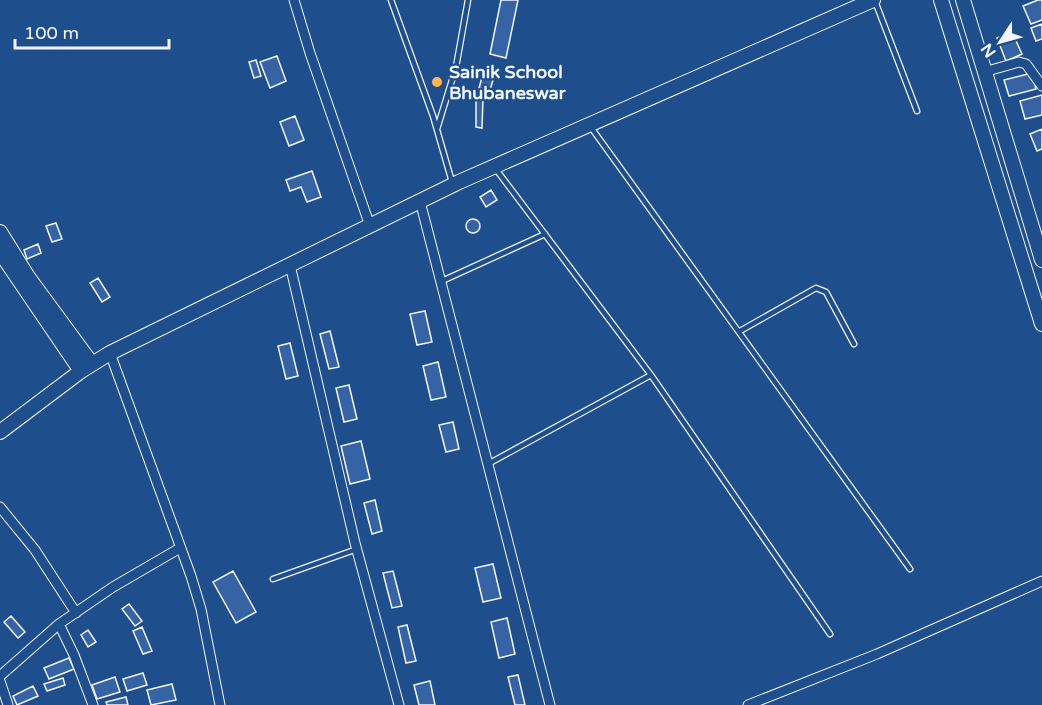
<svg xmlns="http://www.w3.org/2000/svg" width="1042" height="705" font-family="'Varela Round',sans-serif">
	<rect width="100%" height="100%" fill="#1f4e8c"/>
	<!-- building -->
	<path fill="#3563a3" stroke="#f2f6ff" stroke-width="1.5" d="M501 0H518L506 58 490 54Z
		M1038 0H1042V20L1031 24 1023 6Z
		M1042 24V39L1036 41 1031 28Z
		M1012 32 1022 54 1006 61 997 38Z
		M277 56 286 81 270 88 260 62Z
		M256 60 261 76 254 78 249 62Z
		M1032 73 1036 89 1009 96 1004 80Z
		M483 74 494 77 490 90 479 88Z
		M1042 95V115L1025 119 1020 101Z
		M476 99H483L482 128 476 127Z
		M295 116 304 140 289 146 280 122Z
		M1042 129V149L1037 151 1030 134Z
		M312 171 321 197 307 202 301 187 290 191 286 180Z
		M491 190 497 200 486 207 480 197Z
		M466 226a7 7 0 1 1 14 0a7 7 0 1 1-14 0Z
		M56 223 62 239 52 242 46 226Z
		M38 244 41 253 27 259 24 250Z
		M98 278 110 297 102 302 90 283Z
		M425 311 432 342 417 345 410 314Z
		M330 331 339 367 329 369 320 334Z
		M290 343 298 376 286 379 278 346Z
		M438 362 446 397 431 400 423 366Z
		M349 385 357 419 344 422 336 388Z
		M453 422 459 449 446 452 439 425Z
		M361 441 370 479 350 484 341 446Z
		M375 500 382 531 372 534 364 503Z
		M493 564 501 598 483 602 475 568Z
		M233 571 256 612 236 623 213 582Z
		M393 571 402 606 392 608 383 573Z
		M129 604 142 621 135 626 122 609Z
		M11 616 25 632 18 638 4 622Z
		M507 618 515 654 499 658 491 622Z
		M407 625 416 661 406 663 398 627Z
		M142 627 152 651 143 654 133 631Z
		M88 630 96 642 88 647 81 635Z
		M69 658 74 669 49 679 44 668Z
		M143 673 147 685 127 691 123 679Z
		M518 675 525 705H515L508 677Z
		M115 677 120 692 97 699 92 685Z
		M63 678 65 685 47 691 44 684Z
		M430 681 435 705H419L414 685Z
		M172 684 176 700 151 705 147 690Z
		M33 686 38 696 17 705 13 696Z
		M126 697 128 705H107L106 702Z"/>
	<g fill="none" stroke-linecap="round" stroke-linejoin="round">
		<!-- lane casing -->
		<g stroke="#f2f6ff" stroke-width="7">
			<path id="lane" d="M391 0 433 116 452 182
				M875 1 917 111
				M590 126 910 569
				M437 129 456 67 468 0
				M495 168 651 375 830 634
				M442 281 545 234
				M740 331 816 288 826 292 854 344
				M488 464 651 375
				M273 579 357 549"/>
		</g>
		<!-- street casing -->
		<g stroke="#f2f6ff" stroke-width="11">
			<path id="street" d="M294 0 310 53 370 226
				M984 72 1019 62 1026 64 1042 86
				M420 201 550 705
				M290 265 355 543 399 705
				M110 353 191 576 201 609 220 705
				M0 507 35 550 76 613
				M59 624 74 655 93 705
				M0 676 59 624 113 587 180 548
				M0 681 8 705
				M748 705 877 654 1042 581"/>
		</g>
		<!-- secondary casing -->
		<g stroke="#f2f6ff" stroke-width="16">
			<path id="secondary" d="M941 0 1042 324
				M963 0 1042 260
				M0 232 28 277 92 364
				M0 252 81 371
				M0 432 81 371 110 353 459 182 873 0"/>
		</g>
		<!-- lane -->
		<use href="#lane" stroke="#1f4e8c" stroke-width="4.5"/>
		<!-- street -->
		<use href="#street" stroke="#1f4e8c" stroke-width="9"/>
		<!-- secondary -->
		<use href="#secondary" stroke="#1f4e8c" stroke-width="14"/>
	</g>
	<!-- markers -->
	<circle fill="#ffb74d" stroke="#1f4e8c" stroke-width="2" cx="437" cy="82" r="6"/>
	<g text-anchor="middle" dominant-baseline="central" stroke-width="4.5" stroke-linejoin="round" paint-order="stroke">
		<!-- poi labels -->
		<g font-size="18" font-weight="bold" fill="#f2f6ff" stroke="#1f4e8c" text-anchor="start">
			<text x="449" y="72">Sainik School<tspan x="449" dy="21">Bhubaneswar</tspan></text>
		</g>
	</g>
	<!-- north arrow -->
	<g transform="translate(1000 42) rotate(234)" stroke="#1f4e8c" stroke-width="4.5" paint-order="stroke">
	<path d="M0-4.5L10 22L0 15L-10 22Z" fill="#f2f6ff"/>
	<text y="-9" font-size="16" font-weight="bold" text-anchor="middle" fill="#f2f6ff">N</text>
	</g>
	<!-- scale -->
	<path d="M15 39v9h154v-9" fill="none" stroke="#f2f6ff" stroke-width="3"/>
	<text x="24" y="39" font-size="18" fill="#f2f6ff" stroke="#1f4e8c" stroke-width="4.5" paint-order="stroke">100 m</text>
</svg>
